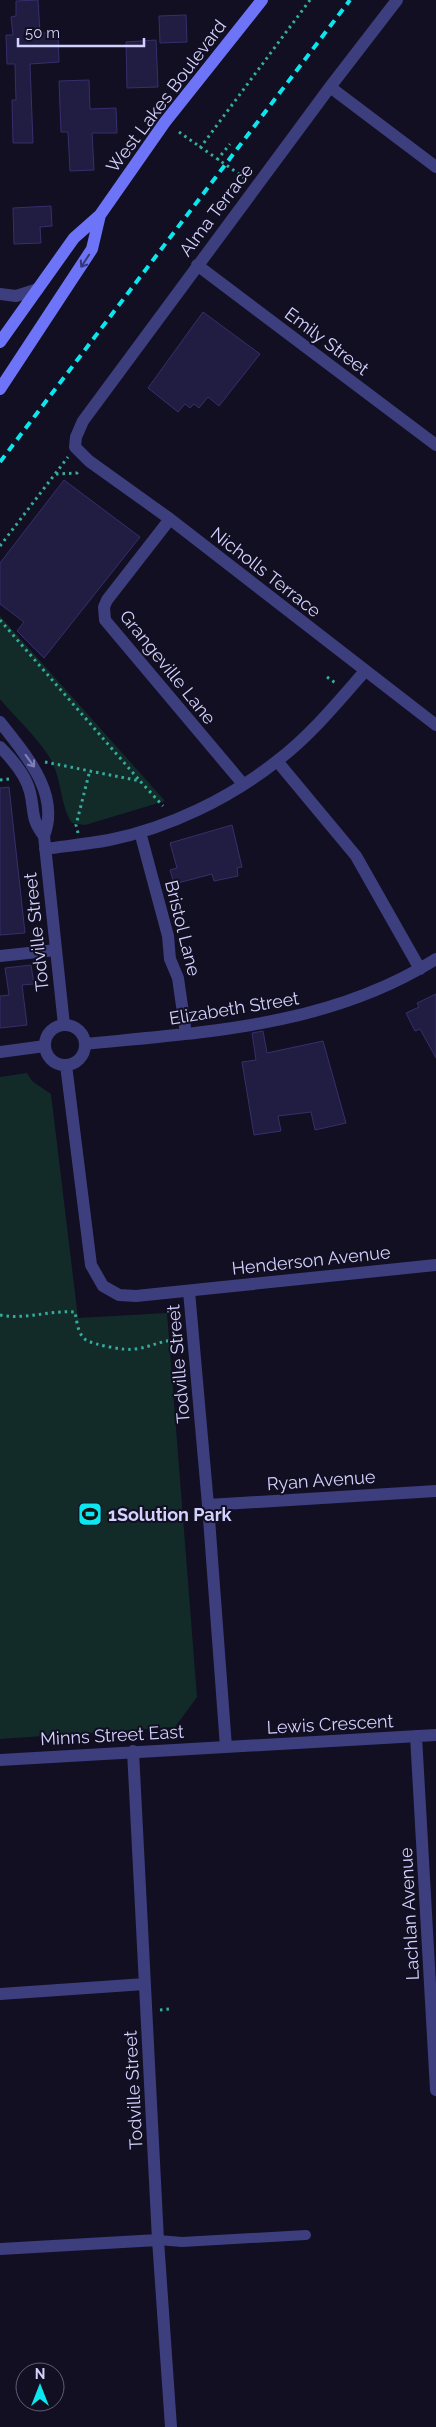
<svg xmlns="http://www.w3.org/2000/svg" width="436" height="2427" font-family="Raleway,sans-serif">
	<rect width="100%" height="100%" fill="#110f21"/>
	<!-- green -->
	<path fill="#122b28" d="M0 616 165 801 85 825 72 823C60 806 62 778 50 758 38 738 15 717 0 699Z
		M27 1073 32 1081 51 1094 78 1318 167 1313 197 1697 175 1727 0 1739V1077Z"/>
	<!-- building -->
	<path fill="#211c41" stroke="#372f6c" d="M38 0 40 33H58L59 62 30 64 33 143H13L12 100H16L15 64H7L6 35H13L11 17 16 16V1Z
		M186 15 187 42 160 43 159 16Z
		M156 40 158 87 127 88 126 42Z
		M89 80 90 109 116 108 117 133H92L94 170 70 171 68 132H61L59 81Z
		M51 206 52 226 40 227 41 243 14 244 13 208Z
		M203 312 260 354 219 406 208 397 199 408 194 404 190 408 185 404 178 412 148 388Z
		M64 480 140 537 44 658 17 631 24 622 0 604V563Z
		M9 787 25 933 0 935V788Z
		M232 825 242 867 237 868 238 876 214 881 212 874 174 884 170 870 177 868 170 843Z
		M31 965 34 984 22 985 27 1025 0 1028V996L9 995 5 968Z
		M436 994V1058L420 1029 415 1031 406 1013 419 1007 417 1003Z
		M263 1031 267 1053 323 1041 346 1123 315 1130 311 1112 278 1116 281 1131 254 1135 242 1062 256 1060 252 1033Z"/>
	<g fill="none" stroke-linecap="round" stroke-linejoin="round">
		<!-- path -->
		<path stroke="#35ad9e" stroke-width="3" stroke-dasharray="2.5 4" stroke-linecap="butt" d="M179 132 246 179
			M200 148 310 0
			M217 160 230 144
			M56 474 77 473 80 469
			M0 546 68 457
			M0 620 140 781
			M327 677 337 684
			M45 762 140 781 163 806
			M0 780 9 779
			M78 833 76 825 90 770
			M167 1311 178 1310
			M0 1315C26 1320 49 1310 75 1312 77 1321 77 1333 86 1340 95 1345 125 1351 135 1349 151 1347 159 1341 176 1340
			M160 2010 169 2009"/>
		<!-- service -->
		<path stroke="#3c3e7e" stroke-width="10" d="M158 2240 182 2242 306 2235"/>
		<!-- minor -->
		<path stroke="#3c3e7e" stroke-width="12" d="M397 0 330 87 83 421 76 437 75 447 89 461 170 519 436 725
			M330 87 436 167
			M197 265 436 445
			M0 294 16 296 38 289
			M170 519 107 600 104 607 105 620 243 784
			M0 722C24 753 61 793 44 836L64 1025
			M0 747C12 759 26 775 30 792 35 812 30 818 44 836
			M277 761 356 856 420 969
			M140 832 168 936 170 959 178 978 186 1034
			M45 849C66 846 88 844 109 840 169 828 230 798 277 761 310 736 338 702 365 671
			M0 956 56 950
			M45 1045a20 20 0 1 1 40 0a20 20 0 1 1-40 0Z
			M85 1044C207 1032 330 1026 436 959
			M0 1052 45 1046
			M66 1065 91 1265 103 1286 119 1295 136 1296 436 1265
			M189 1291 208 1505 226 1747
			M208 1505 436 1491
			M416 1736 436 2090
			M133 1751 158 2240 171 2427
			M0 1760 436 1735
			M0 1994 145 1984
			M0 2249 158 2240"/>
		<!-- secondary -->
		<path stroke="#6e74f7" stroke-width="12" d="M0 342 74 238 100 215 165 122 262 0
			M0 389 92 249 100 215"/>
		<!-- rail -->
		<path stroke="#0ce6ee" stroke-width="4" stroke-dasharray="8 6" stroke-linecap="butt" d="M0 462 350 0"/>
	</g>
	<!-- one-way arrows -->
	<defs><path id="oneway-shaft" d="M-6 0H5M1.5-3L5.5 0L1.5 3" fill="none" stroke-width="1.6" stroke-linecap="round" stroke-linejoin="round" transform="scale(1.25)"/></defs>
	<use stroke="#363777" href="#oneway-shaft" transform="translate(85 261) rotate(123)"/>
	<use stroke="#8080b7" href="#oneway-shaft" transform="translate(30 761) rotate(54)"/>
	<!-- icons -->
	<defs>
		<g id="stadium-square" transform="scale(1.25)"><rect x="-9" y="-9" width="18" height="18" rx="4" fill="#0ce6ee" stroke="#110f21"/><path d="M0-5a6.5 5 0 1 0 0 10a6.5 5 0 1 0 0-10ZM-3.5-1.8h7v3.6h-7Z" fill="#111"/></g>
	</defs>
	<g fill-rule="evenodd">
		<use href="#stadium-square" x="90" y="1514"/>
	</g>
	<g text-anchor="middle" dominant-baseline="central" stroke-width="4" stroke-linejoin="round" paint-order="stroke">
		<!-- street labels -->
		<g font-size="18" fill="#d3d1fd" stroke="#110f21">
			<text transform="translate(166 96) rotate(-53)">West Lakes Boulevard</text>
			<text transform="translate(216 210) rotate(-53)">Alma Terrace</text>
			<text transform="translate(327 341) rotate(37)">Emily Street</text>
			<text transform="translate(266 572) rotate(38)">Nicholls Terrace</text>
			<text transform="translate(168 667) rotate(51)">Grangeville Lane</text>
			<text transform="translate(183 928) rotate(76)">Bristol Lane</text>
			<text transform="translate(36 932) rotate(-96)">Todville Street</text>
			<text transform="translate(234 1008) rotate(-9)">Elizabeth Street</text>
			<text transform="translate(311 1260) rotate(-6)">Henderson Avenue</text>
			<text transform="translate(178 1364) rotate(-95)">Todville Street</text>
			<text transform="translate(321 1480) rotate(-4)">Ryan Avenue</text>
			<text transform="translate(330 1724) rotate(-3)">Lewis Crescent</text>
			<text transform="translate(112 1735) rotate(-3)">Minns Street East</text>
			<text transform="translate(409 1914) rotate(-93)">Lachlan Avenue</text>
			<text transform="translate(133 2090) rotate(-93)">Todville Street</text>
		</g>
		<!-- poi labels -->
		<g font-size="18" font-weight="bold" fill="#d3d1fd" stroke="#110f21" text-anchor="start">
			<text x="108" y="1514">1Solution Park</text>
		</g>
	</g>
	<!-- north arrow -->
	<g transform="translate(40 2387)"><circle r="24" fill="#110f21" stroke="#5f5d79"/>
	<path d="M0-4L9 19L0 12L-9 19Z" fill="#0ce6ee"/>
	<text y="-8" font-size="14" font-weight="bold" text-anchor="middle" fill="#d3d1fd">N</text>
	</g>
	<!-- scale -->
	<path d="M18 38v8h126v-8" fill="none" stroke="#d3d1fd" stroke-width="2.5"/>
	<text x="25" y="38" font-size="15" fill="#d3d1fd" stroke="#110f21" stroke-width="4" paint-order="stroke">50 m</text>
</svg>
